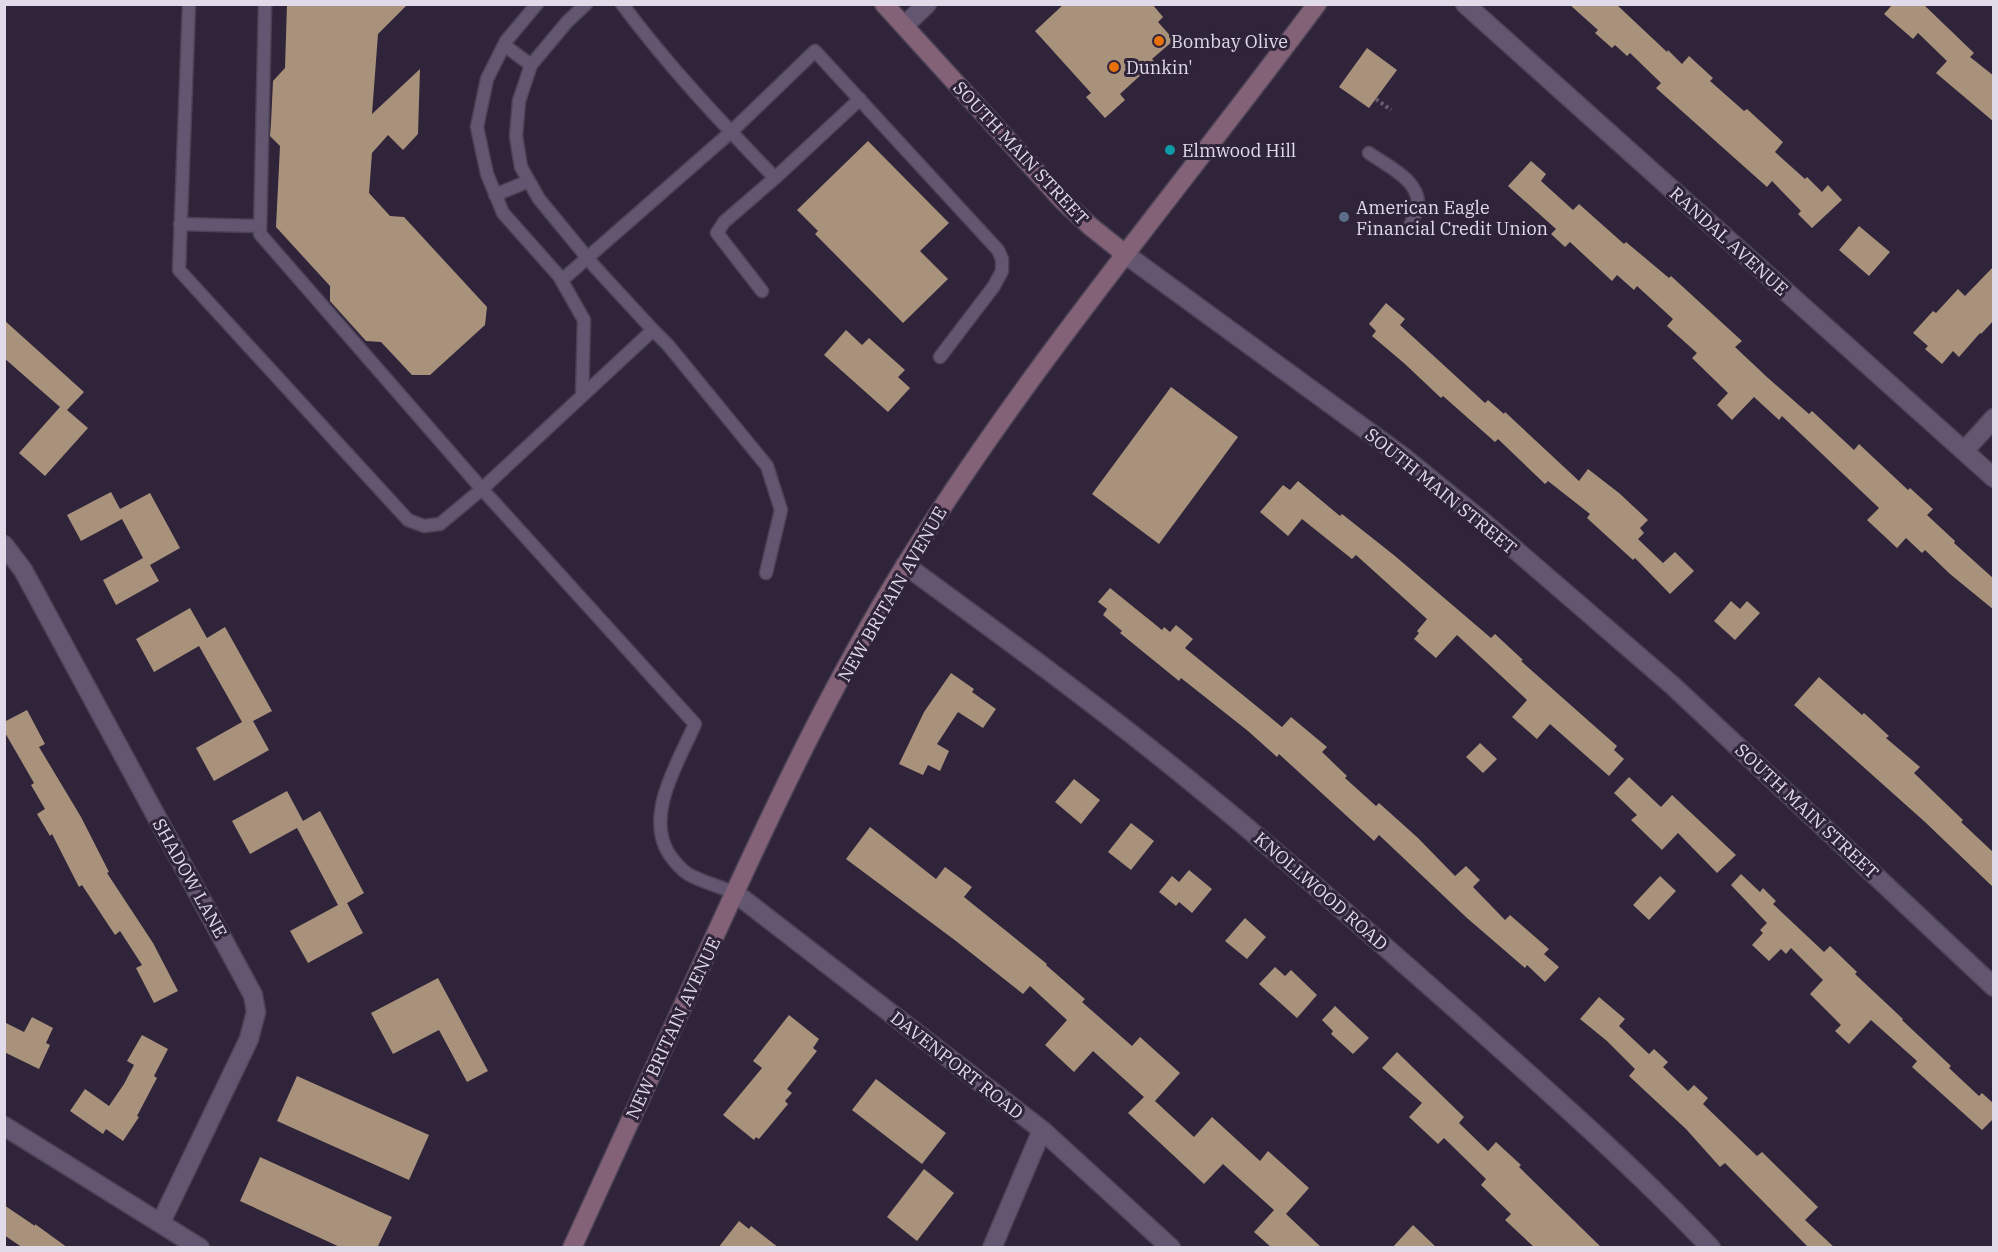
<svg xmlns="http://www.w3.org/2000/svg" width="1998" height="1252" font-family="'IBM Plex Serif',serif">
	<rect width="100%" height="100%" fill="#2f243a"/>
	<!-- building -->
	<path fill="#a9927b" d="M287 4H408L378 34 372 114 420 69 418 134 403 150 388 135 372 153 369 193 390 216 404 217 487 307 485 325 430 375H412L381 342 366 341 330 301V286L276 227 280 146 270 136 271 123 273 81 285 68Z
		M1064 4H1152L1163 17 1158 22 1174 40 1152 59 1155 62 1120 94 1125 100 1105 118 1086 97 1091 93 1035 31Z
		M1569 4H1616L1667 52 1668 50 1682 64 1689 56 1713 78 1710 81 1744 111 1747 109 1783 142 1775 152 1805 179 1807 177 1822 192 1828 185 1842 200 1812 228 1798 214 1801 211 1772 181 1767 187 1656 88 1661 83 1630 53 1627 56 1615 45 1612 48 1595 33 1598 30Z
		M1893 4H1923L1974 53 1970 57 1994 76V122L1936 73 1947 61 1918 33 1913 39 1884 14Z
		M1367 48 1397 70 1369 108 1339 87Z
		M868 141 949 223 920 251 948 279 903 323 815 234 818 231 797 210Z
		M1531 161 1546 174 1541 181 1573 210 1579 204 1624 244 1626 242 1669 278 1671 276 1742 341 1735 347 1768 378 1809 414 1812 411 1854 450 1859 444 1908 490 1910 488 1933 509 1927 515 1955 541 1954 543 1994 579V610L1950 574 1925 550 1922 553 1906 538 1897 548 1867 520 1879 508 1782 416 1779 420 1754 397 1732 420 1717 405 1728 393 1692 358 1697 353 1667 326 1673 319 1637 286 1634 290 1617 275 1612 281 1570 242 1565 247 1551 234 1556 229 1508 186Z
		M1859 226 1890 252 1869 276 1839 250Z
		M1994 266V320L1981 334 1980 333 1959 357 1953 351 1942 364 1925 349 1928 346 1913 333 1933 311 1936 313 1958 289 1965 296Z
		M1386 303 1405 319 1400 325 1485 403 1488 400 1504 414 1505 412 1579 481 1588 469 1619 493 1648 520 1640 528 1644 533 1638 539 1663 563 1675 552 1694 571 1670 594 1635 558 1633 560 1587 518 1590 514 1548 481 1545 484 1498 439 1495 442 1443 396 1441 398 1405 364 1372 336 1376 331 1369 324Z
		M4 320 84 392 67 410 88 428 45 476 19 453 60 407 4 358Z
		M846 330 862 345 869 338 905 370 898 377 910 388 888 412 824 355Z
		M1171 387 1238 437 1159 544 1092 494Z
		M1298 481 1340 516 1342 514 1395 556 1491 638 1495 634 1523 660 1521 661 1617 746 1614 750 1624 759 1609 776 1550 724 1537 739 1512 717 1527 700 1457 635 1436 658 1414 639 1419 633 1417 631 1427 619 1356 555 1352 559 1302 519 1288 536 1260 512 1283 485 1290 490Z
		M111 492 120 509 150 493 180 548 150 565 159 581 116 605 103 580 143 558 122 519 81 541 67 515Z
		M1110 588 1162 630 1164 627 1170 632 1176 625 1193 639 1185 648 1282 727 1291 717 1327 747 1322 752 1347 776 1345 778 1376 806 1379 803 1418 838 1455 876 1466 866 1480 880 1473 887 1505 920 1510 915 1549 949 1544 954 1559 967 1545 982 1527 965 1525 968 1467 918 1379 835 1374 841 1279 754 1277 757 1248 731 1181 678 1179 681 1120 633 1122 631 1103 615 1107 609 1098 602Z
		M1731 601 1740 609 1747 601 1760 613 1735 640 1714 621Z
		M190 608 207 638 225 627 272 711 253 721 269 750 214 781 196 748 242 722 199 646 154 672 136 639Z
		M951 673 974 689 972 692 996 709 983 728 958 712 937 744 949 751 940 771 928 765 923 775 899 764 924 712Z
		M1819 677 1862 715 1864 713 1889 736 1886 738 1920 767 1914 773 1963 820 1961 822 1994 853V888L1925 822 1794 705Z
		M27 710 45 744 39 747 81 817 109 872 107 873 153 943 178 991 154 1003 136 968 142 965 120 931 115 935 82 885 79 887 52 834 50 836 37 814 45 809 31 785 34 783 4 731V722Z
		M1480 743 1497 759 1483 773 1466 757Z
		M1629 777 1661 807 1672 795 1736 855 1717 873 1678 833 1662 850 1631 820 1637 815 1614 793Z
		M1074 779 1100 800 1081 824 1055 802Z
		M287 791 303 821 320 811 364 893 347 903 363 933 308 963 290 931 338 905 297 828 250 854 232 821Z
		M1131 823 1154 841 1131 870 1108 852Z
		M870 827 936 879 945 867 972 887 964 897 1047 964 1046 965 1085 999 1082 1002 1132 1046 1140 1037 1180 1073 1155 1101 1194 1137 1212 1117 1260 1161 1268 1151 1309 1188 1286 1214 1322 1248H1272L1254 1232 1274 1210 1223 1164 1204 1184 1128 1113 1144 1097 1093 1051 1074 1072 1045 1045 1067 1020 1030 986 1023 994 956 941 846 859Z
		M1189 870 1212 889 1192 913 1179 902 1176 906 1159 892 1172 876 1179 882Z
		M1741 874 1760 892 1763 888 1776 901 1773 904 1824 952 1830 946 1857 972 1855 974 1903 1019 1902 1020 1951 1066 1949 1068 1979 1096 1982 1093 1994 1104V1118L1982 1130 1912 1067 1917 1061 1871 1020 1849 1044 1835 1031 1841 1025 1810 994 1823 980 1791 948 1786 954 1781 949 1769 961 1752 945 1763 933 1760 930 1767 923 1731 885Z
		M1660 876 1676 891 1649 920 1633 905Z
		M1245 918 1266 937 1247 959 1225 941Z
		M1275 967 1285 976 1291 970 1317 995 1297 1018 1259 984Z
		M438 978 488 1071 467 1082 439 1030 393 1054 371 1013Z
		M1599 997 1625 1019 1619 1026 1649 1054 1654 1049 1668 1062 1663 1067 1688 1091 1694 1085 1708 1098 1703 1104 1757 1156 1762 1152 1818 1207 1805 1220 1835 1248H1809L1725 1163 1720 1167 1686 1129 1629 1076 1635 1069 1607 1041 1580 1019Z
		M1335 1006 1369 1038 1353 1054 1331 1034 1333 1031 1322 1020Z
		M789 1015 819 1039 813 1048 817 1051 787 1089 792 1093 785 1101 788 1104 759 1139 756 1137 754 1140 723 1115 762 1068 753 1061Z
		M32 1017 53 1028 46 1043 50 1045 39 1069 4 1052V1022L24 1032Z
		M142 1035 168 1049 154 1076 157 1078 137 1116 139 1117 123 1141 106 1129 103 1134 70 1111 85 1089 109 1106 124 1084 134 1065 127 1061Z
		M1397 1052 1464 1117 1459 1123 1488 1151 1496 1142 1521 1165 1519 1167 1602 1248H1535L1505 1220 1511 1214 1481 1185 1486 1179 1444 1138 1438 1144 1409 1117 1422 1103 1382 1068Z
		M297 1076 429 1135 409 1180 277 1121Z
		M876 1079 946 1133 922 1164 852 1110Z
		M260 1157 392 1217 377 1248H342L240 1201Z
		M924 1169 954 1193 917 1241 887 1217Z
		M4 1205 35 1226V1224L68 1248H23L4 1235Z
		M739 1221 749 1229 751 1226 779 1248H718Z
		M1413 1225 1437 1248H1392Z"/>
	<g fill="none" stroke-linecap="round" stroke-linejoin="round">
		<!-- service casing -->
		<g stroke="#4c4255" stroke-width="15">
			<path id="service" d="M189 4 179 270 408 520 424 526 440 524 482 489 695 724C679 761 644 815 669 854 674 861 680 869 688 874 702 882 719 886 735 893
				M265 4 260 234 482 489 653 330
				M537 4 506 41 487 79 477 127 487 174 503 213 559 276 584 320 582 396
				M586 4 567 22 531 65 519 101 516 136 521 167 539 199 595 267 653 330 668 345 767 466 781 510 766 573
				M622 4C668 66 722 123 775 178
				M504 45 531 65
				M1369 153C1387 166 1420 180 1418 206 1417 213 1411 222 1409 228
				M495 195 529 181
				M180 224 260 226
				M562 280 731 132 815 51 998 250 1002 259V271L994 286 940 357
				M762 291 717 233 724 222 775 178 860 99"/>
		</g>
		<!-- minor casing -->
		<g stroke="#4c4255" stroke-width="21">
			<path id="minor" d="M1465 4 1994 478
				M904 26 927 4
				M1964 451 1994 418
				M4 545 23 570 253 995 256 1012 249 1039 161 1222
				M905 565C1001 635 1097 705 1189 780 1284 857 1375 938 1467 1019 1550 1093 1634 1167 1711 1248
				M735 893 1042 1130 1171 1248
				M4 1126 200 1248
				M992 1248 1042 1130"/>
		</g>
		<!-- tertiary casing -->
		<g stroke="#4c4255" stroke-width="21">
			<path id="tertiary" d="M1125 254 1402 456 1482 521 1672 685 1994 987"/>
		</g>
		<!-- secondary casing -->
		<g stroke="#4c4255" stroke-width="21">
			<path id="secondary" d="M884 4 1063 201 1090 226 1125 254
				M572 1248C619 1146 665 1044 712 942 771 813 831 685 906 564 1028 367 1179 190 1317 4"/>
		</g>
		<!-- path -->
		<path stroke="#685e72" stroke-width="4" stroke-dasharray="3 3" stroke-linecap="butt" d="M1376 99 1391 110"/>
		<!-- service -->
		<use href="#service" stroke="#625670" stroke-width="12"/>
		<!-- minor -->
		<use href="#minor" stroke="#625670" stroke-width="18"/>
		<!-- tertiary -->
		<use href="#tertiary" stroke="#625670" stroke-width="18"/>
		<!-- secondary -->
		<use href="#secondary" stroke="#836277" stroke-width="18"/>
	</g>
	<!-- markers -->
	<g fill="#e8710a" stroke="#2f243a" stroke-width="2">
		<circle cx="1159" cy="41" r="6"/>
		<circle cx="1114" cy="67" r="6"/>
	</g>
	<circle fill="#0f9aa8" stroke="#2f243a" stroke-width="2" cx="1170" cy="150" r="6"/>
	<circle fill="#5c6f8a" stroke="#2f243a" stroke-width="2" cx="1344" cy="217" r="6"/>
	<g text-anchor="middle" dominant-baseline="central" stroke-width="6" stroke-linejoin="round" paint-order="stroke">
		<!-- poi labels -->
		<g font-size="18" fill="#e1dae9" stroke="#2f243a" text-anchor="start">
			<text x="1171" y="41">Bombay Olive</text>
			<text x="1126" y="67">Dunkin'</text>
			<text x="1182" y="150">Elmwood Hill</text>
			<text x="1356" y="207">American Eagle<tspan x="1356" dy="21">Financial Credit Union</tspan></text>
		</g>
		<!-- street labels -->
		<g font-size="18" fill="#e1dae9" stroke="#2f243a">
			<text transform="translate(1021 153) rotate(47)">SOUTH MAIN STREET</text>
			<text transform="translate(1729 241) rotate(42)">RANDAL AVENUE</text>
			<text transform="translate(1441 491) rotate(39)">SOUTH MAIN STREET</text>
			<text transform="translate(892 594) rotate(-60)">NEW BRITAIN AVENUE</text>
			<text transform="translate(1807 811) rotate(43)">SOUTH MAIN STREET</text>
			<text transform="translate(190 878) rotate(61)">SHADOW LANE</text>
			<text transform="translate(1321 891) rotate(41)">KNOLLWOOD ROAD</text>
			<text transform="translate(673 1028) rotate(-65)">NEW BRITAIN AVENUE</text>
			<text transform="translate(957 1065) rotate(38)">DAVENPORT ROAD</text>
		</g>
	</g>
	<!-- border -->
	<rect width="1998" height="1252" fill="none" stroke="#e1dae9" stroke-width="12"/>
</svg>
